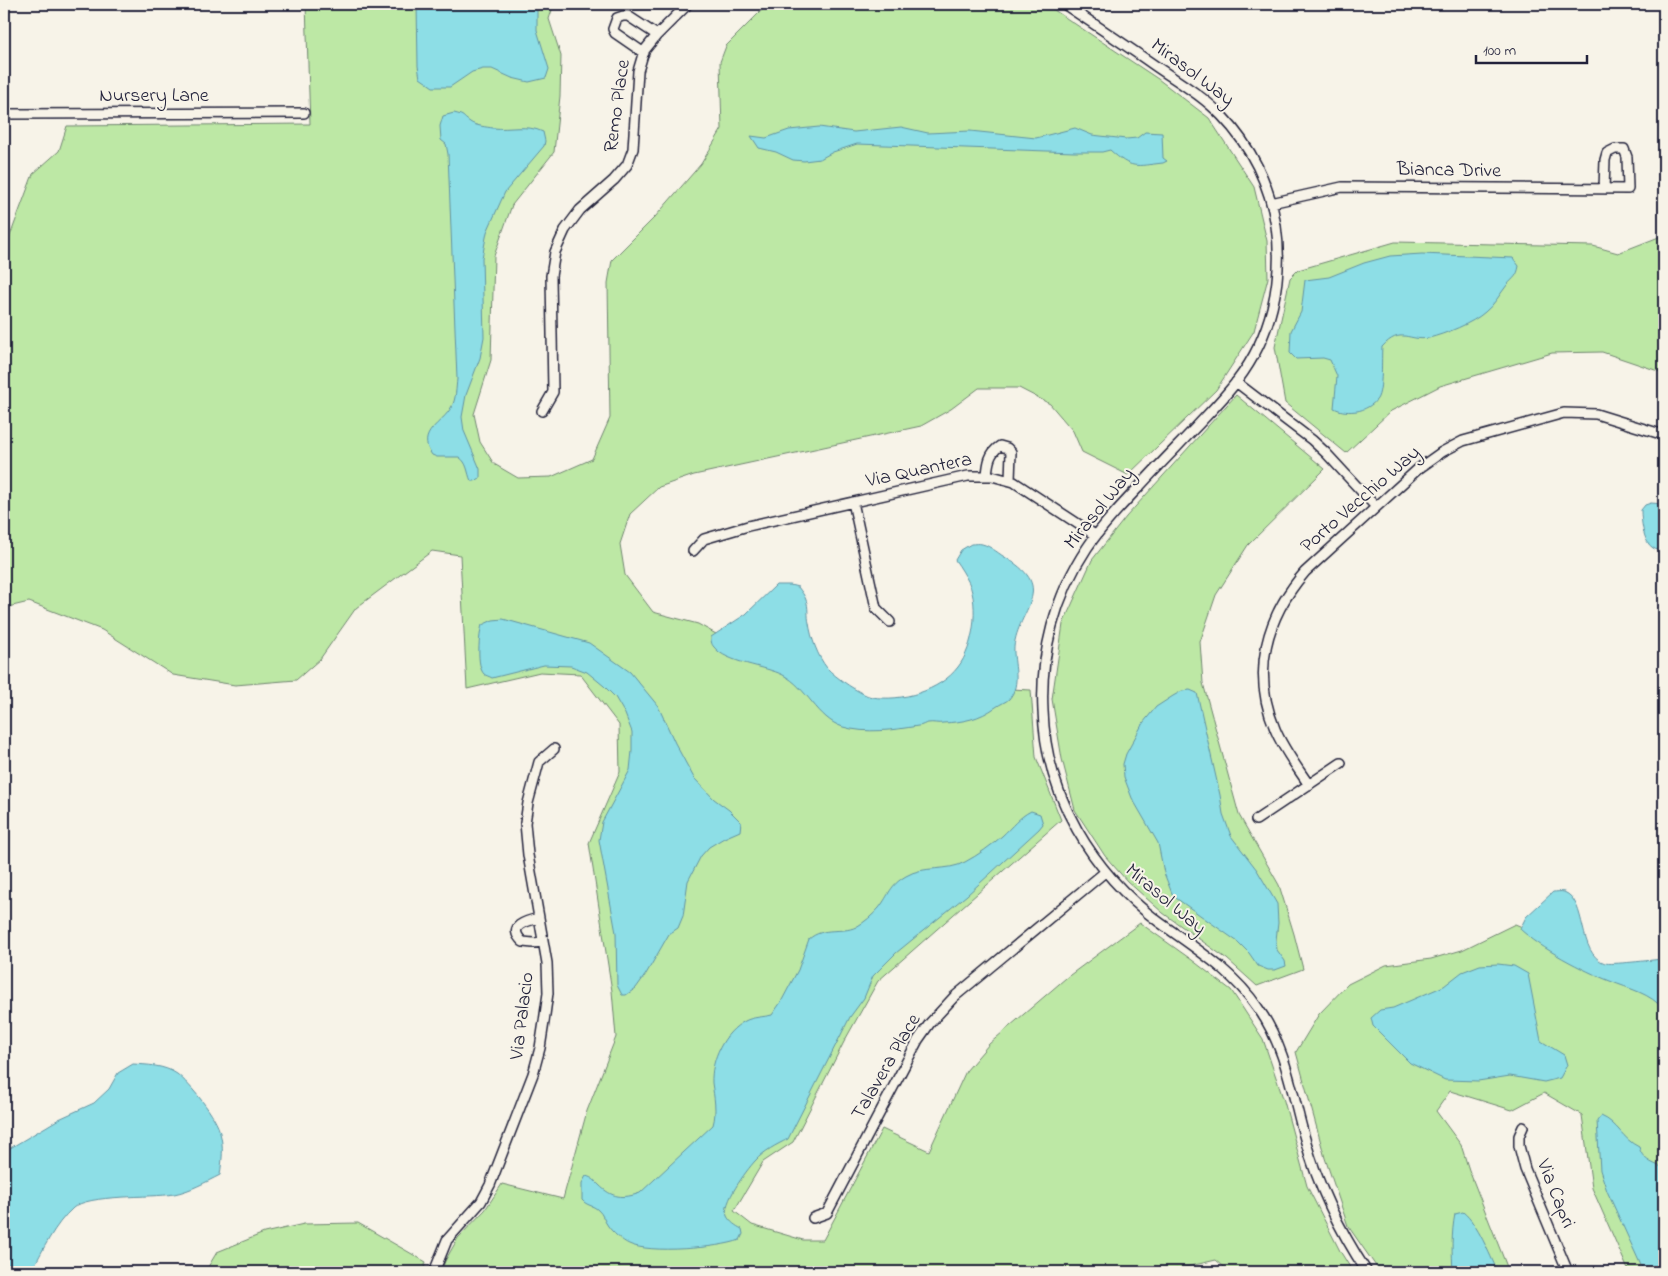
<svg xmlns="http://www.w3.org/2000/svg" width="1668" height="1276" font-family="'Indie Flower',sans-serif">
	<rect width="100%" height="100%" fill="#f7f3e8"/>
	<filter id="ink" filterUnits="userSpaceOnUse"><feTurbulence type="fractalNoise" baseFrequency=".02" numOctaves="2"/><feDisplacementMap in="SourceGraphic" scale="10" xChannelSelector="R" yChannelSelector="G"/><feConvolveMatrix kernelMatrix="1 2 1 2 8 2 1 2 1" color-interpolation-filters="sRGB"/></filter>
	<g filter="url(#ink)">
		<!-- green -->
		<path fill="#bde8a5" stroke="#708570" d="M306 4H554L549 19 561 56 560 96 554 152 512 205 494 256 491 360 474 414 480 442 494 464 518 478 551 477 592 459 610 418 608 283 612 260 655 217 701 164 722 129 720 62 726 46 768 4H1045L1158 79 1209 118 1254 187 1267 241 1268 278 1254 331 1216 390 1128 475 1082 452 1073 431 1050 404 1019 388H979L951 409 921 426 694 475 659 487 630 514 620 544 625 575 653 612 698 624 833 699 914 709 990 688 1031 690 1036 757 1061 820 878 981 845 1040 793 1142 763 1162 734 1211 752 1225 803 1240H823L882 1129 929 1151 966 1071 989 1044 1066 978 1140 923 1192 960 1231 990 1263 1039 1284 1101 1307 1186 1340 1251 1353 1272H1230L1216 1260 1164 1272H441L445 1261 458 1238 485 1210 502 1184 563 1199 587 1111 616 1037 612 991 589 843 620 772 619 725 580 674 540 672 467 689 460 555 432 551 356 608 320 659 296 680 235 685 173 675 102 630 29 602 4 608V252L33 174 59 151 67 126 310 124Z
			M1664 235V373L1602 352 1552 353 1440 386 1391 411 1346 453 1285 403 1275 347 1290 278 1298 270 1395 242 1593 246 1618 253Z
			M1236 395 1325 469 1248 545 1216 595 1200 642 1203 683 1239 815 1279 885 1294 934 1303 969 1257 986 1227 959 1163 913 1127 881 1105 856 1075 810 1062 759 1052 699 1063 624 1092 560 1126 517Z
			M1515 924 1544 936 1664 998V1272H1629L1592 1188 1582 1115 1544 1093 1512 1110 1450 1091 1436 1111 1461 1145 1469 1170 1509 1272H1380L1348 1226 1325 1158 1296 1052 1319 1014 1348 984 1386 965 1431 959 1462 950Z
			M358 1223 426 1262 423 1272H205L217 1252 264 1233 304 1224Z"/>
		<!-- water -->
		<path fill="#8ddee6" stroke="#6293a2" d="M417 4H537V30L549 69 546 78 529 82 512 78 492 69H483L472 72 450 87H433L420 78 418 66Z
			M454 113C466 116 461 116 470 122 475 126 487 127 493 128 510 130 527 124 543 132L545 141 544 146 505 192 487 232 482 258 484 337 480 358 466 395 462 417 464 431 480 469V478L475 481H471C467 472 468 463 459 457H437L432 455C415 432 443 424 452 406 456 399 456 388 457 379L448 154 446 144 441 140 440 126 443 116Z
			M819 127 854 132 901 127 928 133 970 131 1036 138 1075 128 1092 135 1126 139 1137 138 1145 132 1162 133 1163 158 1167 161 1163 163C1135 166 1132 170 1110 150L1102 152H1074L857 144 833 152 820 159 804 161 793 160 776 152 759 148 751 136 766 138 789 130Z
			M1422 254 1513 258 1519 266C1517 277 1514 277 1507 285 1500 294 1494 305 1485 312 1473 323 1445 334 1429 338 1409 342 1401 326 1382 347 1381 358 1383 390 1377 399 1373 405 1364 410 1357 411 1349 412 1342 412 1334 408L1337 376 1330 360 1323 358 1296 359 1290 353 1291 331 1301 312 1305 280 1329 277 1364 263 1390 256Z
			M1651 503 1664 504V551C1660 550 1656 550 1653 548 1643 542 1641 520 1641 510L1645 505Z
			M971 544C974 544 979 543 982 544 991 546 1000 555 1008 559 1057 589 1018 609 1014 647 1013 663 1022 684 1009 699 1006 702 1000 704 996 707 979 719 964 722 943 723 938 724 933 722 928 723 925 723 922 726 918 726 894 730 866 734 843 727 817 719 807 687 783 675 766 666 726 663 714 647 711 644 711 640 711 637L746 614 776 585H790L798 587C801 591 805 596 806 600 809 607 807 616 809 623 811 638 818 657 827 668 835 677 861 695 872 697 901 702 940 691 958 667 974 647 979 606 969 583 965 575 960 567 955 560L961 550Z
			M503 619 589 643 630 672 658 706 675 743 694 778 714 799 729 810 741 822 740 831 724 838 709 847 701 856 688 881 683 916 678 928 669 934 646 974 636 988 626 995H622L617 985 616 933 599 840 602 822 630 770 632 751V732L625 714 615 697 604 686 587 672 571 666 544 665 492 678C489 676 486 676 484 674 476 666 479 635 482 625L493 620Z
			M1190 690 1197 693 1220 795 1223 814 1231 836 1257 870 1277 904 1278 923 1276 940 1277 950 1285 961 1286 966 1275 970H1268L1258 966 1249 953 1238 942 1173 896 1164 873 1158 843 1132 798 1124 777 1123 764 1126 754 1143 723 1156 707 1173 696 1182 691Z
			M1031 811 1040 814 1043 824 1039 829 967 895 896 953 873 976 864 998 850 1017 788 1139C776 1145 764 1151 755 1161 746 1171 722 1203 727 1216 730 1222 736 1226 742 1229L743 1234 740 1240C719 1248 649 1254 629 1244 622 1241 612 1232 608 1226 604 1221 603 1214 598 1210 593 1205 587 1206 582 1200V1183L586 1176C593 1178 594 1180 599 1185 612 1198 623 1199 640 1193L713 1125C717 1111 714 1097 712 1083 711 1059 724 1032 745 1021 752 1017 764 1017 772 1015L781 1002 798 970 809 939C824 926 842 934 856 927 865 922 873 915 879 908 890 894 889 886 906 876 924 865 947 872 965 862 978 855 991 846 1002 836 1012 827 1019 817 1031 811Z
			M1553 892C1556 892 1561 891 1564 892 1588 901 1577 954 1605 963 1610 965 1653 960 1662 959L1664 961V1010C1651 993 1629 989 1610 981 1584 971 1540 948 1520 929L1526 917Z
			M1498 964 1514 966 1528 974 1541 1041 1564 1055 1567 1065 1560 1078 1544 1082 1510 1076 1478 1081 1445 1080 1410 1063 1373 1026 1371 1018 1380 1010 1393 1008 1444 986 1462 972 1480 965Z
			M133 1064C147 1065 164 1065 177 1074 190 1084 217 1117 220 1133 224 1146 222 1161 220 1175 206 1182 190 1191 174 1194 151 1198 88 1194 73 1208 54 1225 43 1250 31 1272H4V1153L12 1147 59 1119 94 1103 109 1089 118 1073Z
			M1601 1116C1618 1123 1622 1139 1639 1147 1642 1159 1651 1163 1662 1167L1664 1170V1272H1644L1607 1191 1600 1170 1597 1121Z
			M1463 1212C1478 1224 1489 1254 1498 1272H1453C1452 1253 1451 1234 1455 1214Z"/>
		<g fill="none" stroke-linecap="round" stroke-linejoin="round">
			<!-- street casing -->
			<g stroke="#22223b" stroke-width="12">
				<path id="street" d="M1064 4C1094 24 1124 44 1154 65 1177 81 1202 95 1222 116 1251 146 1270 185 1276 226 1284 280 1271 337 1237 381 1225 397 1210 412 1196 427 1176 448 1156 468 1137 489 1119 508 1101 527 1087 548 1055 596 1040 654 1043 711 1046 796 1092 872 1159 922 1195 948 1233 971 1258 1008 1286 1047 1292 1094 1305 1139 1318 1187 1340 1231 1367 1272
					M644 53 615 33 613 29 617 18 623 16H628L657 35
					M4 114 304 113
					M1271 203 1342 187 1628 189 1627 157 1624 149H1615L1607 153 1605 160 1604 189
					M1236 382 1312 440 1326 453 1376 507
					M542 411 553 392 551 276 555 252 565 230 580 210 614 180 627 165 633 149 638 71 644 51 657 35 688 4
					M987 475C988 464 989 453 1000 446L1007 448 1011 452 1010 480
					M853 502 876 608 890 622
					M693 551 704 539 748 526 968 476H992L1014 482 1095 535
					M1309 785C1297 767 1283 749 1275 729 1251 672 1266 617 1305 572L1418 469 1442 452 1463 441 1564 413 1596 414 1664 435
					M1256 820 1341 763
					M539 918C526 921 506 926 523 942L533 943 543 942
					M1523 1127 1519 1136V1146L1525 1169 1568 1272
					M813 1218 827 1213 918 1040 930 1023 954 997 1105 872
					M434 1272 447 1240 481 1202 490 1185 533 1074 540 1048 544 1022 548 993 547 963 528 855 525 823 528 803 539 762 554 749"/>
			</g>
			<!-- street -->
			<use href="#street" stroke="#f7f3e8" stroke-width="9"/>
		</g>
	</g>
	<g text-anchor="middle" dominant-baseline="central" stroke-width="4" stroke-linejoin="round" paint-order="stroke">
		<!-- street labels -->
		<g font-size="20" fill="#22223b" stroke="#f7f3e8">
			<text transform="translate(1192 73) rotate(37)">Mirasol Way</text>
			<text x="154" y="96">Nursery Lane</text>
			<text transform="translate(618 106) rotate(-82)">Remo Place</text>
			<text transform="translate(1449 171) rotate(1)">Bianca Drive</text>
			<text transform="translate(919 471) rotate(-12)">Via Quantera</text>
			<text transform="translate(1361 500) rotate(-41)">Porto Vecchio Way</text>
			<text transform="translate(1100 509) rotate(-51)">Mirasol Way</text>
			<text transform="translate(1165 900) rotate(40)">Mirasol Way</text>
			<text transform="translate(523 1016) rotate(-83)">Via Palacio</text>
			<text transform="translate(887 1067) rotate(-60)">Talavera Place</text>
			<text transform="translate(1555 1194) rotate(68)">Via Capri</text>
		</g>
	</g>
	<!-- margin -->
	<rect width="1668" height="1276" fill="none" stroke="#f7f3e8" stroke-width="20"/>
	<rect x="10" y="10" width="1648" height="1256" fill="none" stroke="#22223b" stroke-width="2" filter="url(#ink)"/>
	<!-- scale -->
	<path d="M1476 55v8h111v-8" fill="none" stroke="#22223b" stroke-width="2.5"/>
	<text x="1483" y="55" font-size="15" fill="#22223b" stroke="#f7f3e8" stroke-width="4" paint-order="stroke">100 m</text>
</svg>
